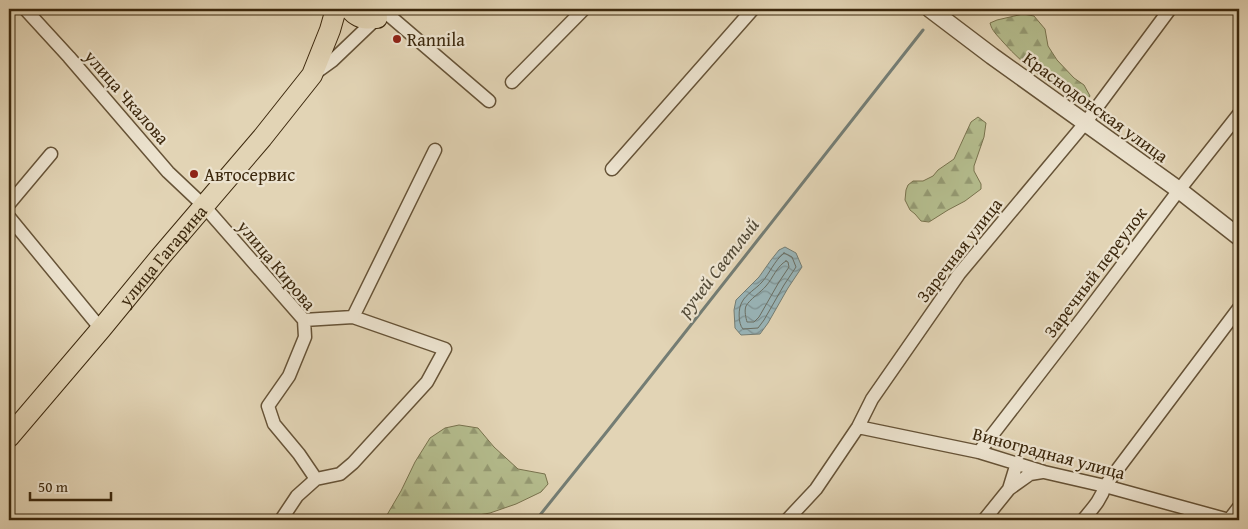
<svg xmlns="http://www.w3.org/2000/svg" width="1248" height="529" font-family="'Gentium Book Plus',serif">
	<defs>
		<pattern id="forest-firs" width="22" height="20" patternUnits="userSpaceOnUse" patternTransform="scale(1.25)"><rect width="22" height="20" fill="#b4bc8d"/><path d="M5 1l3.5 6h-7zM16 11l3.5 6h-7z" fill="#949972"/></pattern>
		<pattern id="water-waves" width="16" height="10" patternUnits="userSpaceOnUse" patternTransform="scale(1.25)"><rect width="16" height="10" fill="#99b5b9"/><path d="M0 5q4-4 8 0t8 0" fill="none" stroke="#7e9395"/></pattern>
	</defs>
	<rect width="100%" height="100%" fill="#e2d4b5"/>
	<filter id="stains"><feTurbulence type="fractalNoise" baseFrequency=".004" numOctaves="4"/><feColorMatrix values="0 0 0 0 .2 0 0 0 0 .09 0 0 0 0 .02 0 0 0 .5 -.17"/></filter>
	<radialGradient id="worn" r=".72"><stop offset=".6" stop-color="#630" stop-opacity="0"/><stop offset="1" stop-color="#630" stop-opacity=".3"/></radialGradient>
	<!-- forest -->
	<path fill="url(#forest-firs)" stroke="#78724d" d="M1023 14 1034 16 1045 29 1048 46 1057 60 1074 78 1084 85 1090 96 1088 99 1082 103C1053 87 1025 67 1003 42 997 35 992 31 990 23L997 20Z
		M978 117 986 123 984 137 974 166V171L981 184V189L965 201 948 210 929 222 921 221 915 214 910 210 905 200 906 190 908 185 913 181H923L933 176 938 170 954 159 971 122Z
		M459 425 478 428 494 447 518 469 545 474 548 484 541 492 516 504 490 513 451 520H384L401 491 415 462 430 438 445 428Z"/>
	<!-- water -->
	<path fill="url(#water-waves)" stroke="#747d74" d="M785 247 796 253 802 267 788 288 768 323 760 334 741 335 735 328 734 310 736 300 759 277 771 260 779 250Z"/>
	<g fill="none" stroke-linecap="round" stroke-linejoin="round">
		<!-- shore -->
		<path stroke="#6a6e63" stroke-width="1" d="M784 253 792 257 796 267 784 285 764 320 758 328 743 329C738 324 738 308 742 302 746 294 756 289 762 282 770 273 774 261 784 253Z
			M786 261 788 262 789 267 779 282 759 317 754 322H747C746 318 744 311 746 306 749 300 761 292 766 286 773 278 777 266 786 261Z"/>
		<!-- stream -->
		<path stroke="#747d74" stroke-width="3" d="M536 520 609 429 923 30"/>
		<!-- minor casing -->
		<g stroke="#665337" stroke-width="15">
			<path id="minor" d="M25 9 69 57 168 172 204 206 304 320 305 337 289 376 268 406 274 424 299 454 316 479
				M384 11 489 101
				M314 74 332 61 377 18
				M512 82 584 9
				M612 169 753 9
				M9 204 51 154
				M9 217 101 329
				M353 317 435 150
				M858 427 979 452 1044 472 1105 486 1229 520
				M979 452 1084 316 1179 190 1239 114
				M1009 489 1030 474 1042 472
				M281 520 297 496 316 479 340 474 353 463 427 382 445 349 353 317 304 320
				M787 520 816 489 858 427 872 399 959 274 1086 122 1170 9
				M984 520 1009 489 1017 463
				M1083 520C1092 509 1101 500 1105 486L1239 308
				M1229 520 1239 507"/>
		</g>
		<!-- tertiary casing -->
		<g stroke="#665337" stroke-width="19">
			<path id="tertiary" d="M930 9 992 56 1179 190 1239 237"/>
		</g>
		<!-- primary casing -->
		<g stroke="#3c280d" stroke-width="22">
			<g id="primary">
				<path d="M350 9C357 18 365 20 377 18"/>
				<path id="s1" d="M9 437 101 329 161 256 262 138 312 75 330 30 336 9"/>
			</g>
		</g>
		<!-- minor -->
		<use href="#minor" stroke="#ece3cf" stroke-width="12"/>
		<!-- tertiary -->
		<use href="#tertiary" stroke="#ece3cf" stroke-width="16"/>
		<!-- primary -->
		<use href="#primary" stroke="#e2d4b5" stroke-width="20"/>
	</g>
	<!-- markers -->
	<g fill="#8f2418" stroke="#ece3cf" stroke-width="2">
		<circle cx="397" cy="39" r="5"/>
		<circle cx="194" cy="174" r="5"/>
	</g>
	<g text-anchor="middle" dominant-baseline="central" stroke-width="4.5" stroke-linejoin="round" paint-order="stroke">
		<!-- poi labels -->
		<g font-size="18" fill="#3c280d" stroke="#ece3cf" text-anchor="start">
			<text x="407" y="39">Rannila</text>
			<text x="204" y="174">Автосервис</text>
		</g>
		<!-- street labels -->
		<g font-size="18" fill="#3c280d" stroke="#ece3cf">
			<text transform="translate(127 97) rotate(49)">улица Чкалова</text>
			<text transform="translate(1096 107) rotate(36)">Краснодонская улица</text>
			<text transform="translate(959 250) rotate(-52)">Заречная улица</text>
			<text stroke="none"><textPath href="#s1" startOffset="238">улица Гагарина</textPath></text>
			<text transform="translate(277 265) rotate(50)">улица Кирова</text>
			<text transform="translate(1095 272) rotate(-53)">Заречный переулок</text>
			<text transform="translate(1049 453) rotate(15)">Виноградная улица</text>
		</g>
		<!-- water labels -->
		<g font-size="19" font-style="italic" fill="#534b38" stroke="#ece3cf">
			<text transform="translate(718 267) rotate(-52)">ручей Светлый</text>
		</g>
	</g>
	<!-- margin -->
	<rect width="1248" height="529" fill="none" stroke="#e2d4b5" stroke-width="30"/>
	<rect x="10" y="10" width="1228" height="509" fill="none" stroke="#3c280d" stroke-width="2.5"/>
	<rect x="15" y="15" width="1218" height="499" fill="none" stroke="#3c280d"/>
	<!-- scale -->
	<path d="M30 492v8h81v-8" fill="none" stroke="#3c280d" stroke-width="2.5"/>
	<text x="38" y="492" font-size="15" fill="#3c280d" stroke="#ece3cf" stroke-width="4" paint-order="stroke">50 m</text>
	<rect width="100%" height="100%" filter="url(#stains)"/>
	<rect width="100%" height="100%" fill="url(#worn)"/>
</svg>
